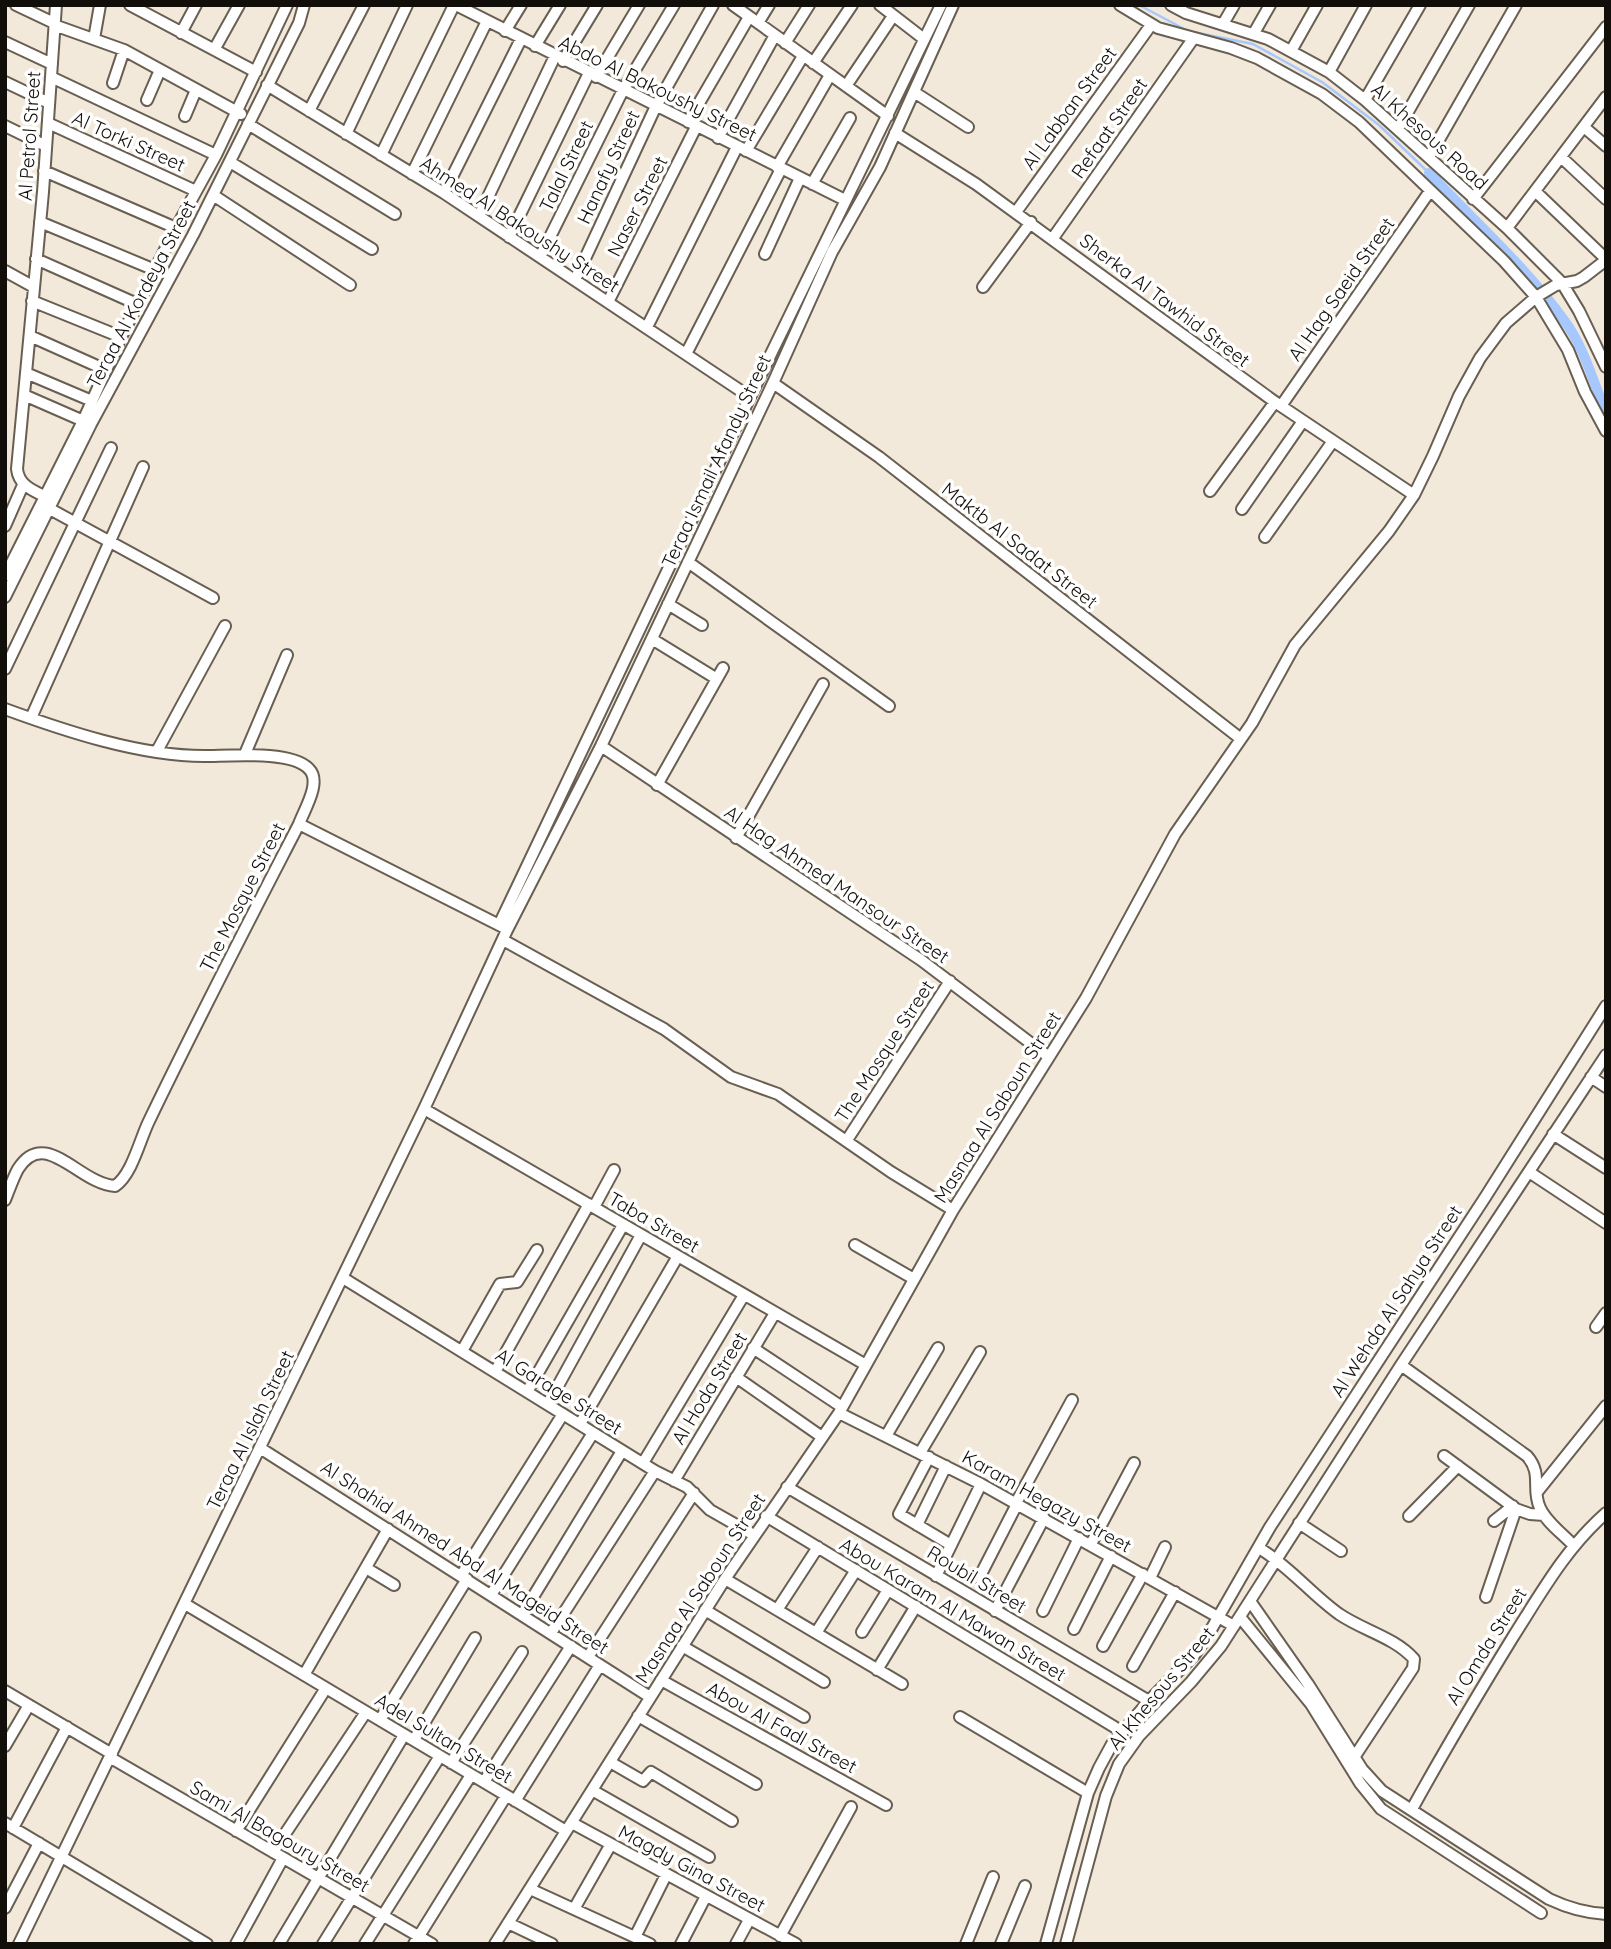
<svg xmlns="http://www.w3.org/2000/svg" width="1611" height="1949" font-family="Quicksand,sans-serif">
	<rect width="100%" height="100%" fill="#f3e9da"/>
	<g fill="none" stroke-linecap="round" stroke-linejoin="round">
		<!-- stream -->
		<path stroke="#a6c8fe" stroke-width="2.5" d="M1139 5 1188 31 1253 44 1322 82 1379 125 1429 173"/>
		<!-- canal -->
		<path stroke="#a6c8fe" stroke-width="10" d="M1429 173C1474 221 1526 267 1564 320 1584 347 1594 383 1606 414"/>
		<!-- minor casing -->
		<g stroke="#685f52" stroke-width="14">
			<path id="minor" d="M16 5 54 23
				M130 5 256 72
				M456 5 845 200
				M733 5 888 116
				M880 5 924 39
				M1120 5 1158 28 1231 48 1257 58 1322 94 1359 122 1504 261 1536 297 1568 350 1585 392 1606 431
				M1171 5 1186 13 1268 39 1329 72 1365 100 1507 228 1562 283 1579 311 1606 367
				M758 23 769 5
				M1223 24 1234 5
				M54 25 124 50 241 114
				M505 31 521 5
				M181 33 196 5
				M1254 33 1270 5
				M94 39 100 5
				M5 42 52 64
				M785 43 809 5
				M535 46 560 5
				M214 50 239 5
				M1291 51 1317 5
				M563 61 597 5
				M813 63 852 5
				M1329 72 1366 5
				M51 77 216 155
				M596 77 639 5
				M5 82 49 103
				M113 83 124 50
				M267 85 444 193 750 397
				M846 86 893 16
				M914 92 968 127
				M147 100 160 70
				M1365 100 1420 5
				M309 111 364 5
				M185 116 196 90
				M688 122 749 17
				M48 123 196 191
				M248 124 395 214
				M5 126 46 146
				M1584 127 1606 146
				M1398 129 1469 5
				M895 133 976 184 1275 402 1414 495
				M346 134 407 5
				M718 138 775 35
				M746 151 803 56
				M381 155 454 5
				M1429 157 1516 5
				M1561 157 1606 199
				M230 162 372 249
				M777 167 830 75
				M44 171 176 228
				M412 174 487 21
				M812 184 850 118
				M1535 191 1606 259
				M444 193 521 39
				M213 195 350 285
				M1473 199 1606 27
				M1016 212 1151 25
				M479 216 555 56
				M40 222 155 270
				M1507 228 1606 97
				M509 237 589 73
				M1053 238 1193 39
				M765 254 800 178
				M540 257 623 90 674 5
				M36 259 137 304
				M5 271 34 287
				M575 280 656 106 713 5
				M983 287 1031 222
				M32 301 121 337
				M608 302 696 127
				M647 327 737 147
				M30 336 106 370
				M686 354 781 169
				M26 373 92 401
				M773 383 879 457 1241 739
				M24 395 88 423
				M1281 406 1430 191
				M1210 491 1275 402
				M48 498C35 491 19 487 17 469L43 192 56 5
				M50 509 213 598
				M1242 509 1303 421
				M5 526 23 485
				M1265 537 1333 441
				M688 562 889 706
				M5 576 83 421 121 337 176 228 216 155 287 5
				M5 597 91 424 193 235 299 23 304 5
				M668 604 702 625
				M652 639 717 679
				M5 669 111 448
				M5 709C65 731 140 756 204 756 228 756 292 750 309 769 322 782 304 810 299 824 248 923 197 1021 149 1121 140 1139 132 1175 115 1186 79 1184 45 1126 18 1169 13 1178 9 1190 5 1200
				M31 718 143 467
				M601 746 921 960 1049 1057
				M157 751 225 626
				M245 754 287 655
				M657 785 723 668
				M299 824 505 928
				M736 838 823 684
				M499 925 750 397 941 5
				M503 940 664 1029 731 1077 778 1094 891 1172 953 1210
				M1591 1077 1606 1087
				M424 1109 866 1365
				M1553 1134 1606 1168
				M847 1140 950 981
				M1529 1172 1606 1223
				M594 1207 614 1170
				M855 1245 914 1279
				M343 1278 655 1471 687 1487 710 1510 754 1535
				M1596 1327 1606 1313
				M753 1348 842 1407
				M462 1351 500 1284 517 1282 537 1250
				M1401 1365 1527 1456C1543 1474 1531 1489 1540 1508 1546 1522 1563 1534 1573 1545
				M495 1372 589 1204
				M736 1377 822 1437
				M527 1392 623 1225
				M548 1404 641 1235
				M839 1413 981 1484 1234 1626
				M580 1424 678 1256
				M886 1436 938 1348
				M260 1448 650 1697
				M920 1453 980 1352
				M1444 1456 1516 1509 1530 1514 1544 1515
				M929 1457 899 1514 951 1545
				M643 1463 744 1295
				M674 1481 775 1313
				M787 1487 1149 1701
				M1537 1492 1606 1406
				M1016 1503 1072 1400
				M766 1516 1121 1731
				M1409 1516 1458 1466
				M1494 1521 1513 1506
				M1299 1523 1341 1551
				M917 1525 946 1466
				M1091 1544 1134 1463
				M1259 1548C1289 1566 1311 1594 1339 1614 1364 1631 1394 1637 1414 1659L1413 1668 1355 1756
				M366 1568 394 1585
				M461 1576 563 1414
				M936 1576 981 1484
				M979 1578 1017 1504
				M1150 1578 1165 1547
				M725 1579 902 1684
				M491 1595 593 1433
				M1486 1597 1516 1509
				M1250 1601 1308 1684 1362 1769 1382 1791 1549 1899C1568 1908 1585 1913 1606 1914
				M185 1604 566 1831
				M705 1610 824 1682
				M777 1610 818 1547
				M995 1611 1044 1518
				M1043 1611 1079 1538
				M522 1615 622 1451
				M1240 1617 1311 1704 1360 1783 1381 1809 1541 1913
				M1074 1629 1111 1556
				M862 1632 888 1590
				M551 1633 655 1471
				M816 1633 856 1570
				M682 1646 804 1717
				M1103 1646 1143 1574
				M588 1657 694 1493
				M1133 1666 1175 1592
				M877 1670 916 1606
				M304 1675 388 1529
				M661 1680 886 1805
				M5 1691 112 1754
				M638 1716 756 1784
				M960 1717 1088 1793
				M380 1720 467 1579
				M414 1740 475 1638
				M5 1746 29 1705
				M111 1758 432 1944
				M610 1762 643 1781 651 1772 732 1821
				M451 1763 522 1652
				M484 1782 571 1646
				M592 1790 709 1857
				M515 1801 600 1665
				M1412 1809C1444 1751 1478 1694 1513 1637 1541 1593 1566 1548 1606 1513
				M5 1823 207 1944
				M572 1823 796 1944
				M13 1828 67 1727
				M236 1831 326 1688
				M273 1852 366 1712
				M530 1889 650 1944
				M5 1908 39 1843
				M574 1909 611 1844
				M508 1923 552 1944
				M780 1936 851 1807
				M635 1937 666 1875
				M19 1944 424 1109 507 930 601 746 773 383 832 252 880 167 953 5
				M236 1944 283 1858
				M279 1944 404 1735
				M323 1944 440 1756
				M365 1944 471 1775
				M414 1944 506 1796
				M495 1944 725 1579 839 1413 953 1210 1086 998 1175 834 1252 723 1295 645 1389 531 1414 495 1433 456 1459 396 1480 358 1506 323 1536 297 1556 285 1577 281 1584 277 1606 260
				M681 1944 706 1896
				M736 1944 749 1920
				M966 1944 993 1877
				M1001 1944 1025 1886
				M1046 1944 1088 1793 1099 1768 1112 1744 1149 1701 1195 1654 1208 1635 1270 1527 1486 1196 1606 1006
				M1066 1944 1106 1796 1119 1764 1139 1736 1191 1682 1221 1646 1401 1365 1606 1055"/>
		</g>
		<!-- minor -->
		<use href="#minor" stroke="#fff" stroke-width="10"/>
	</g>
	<g text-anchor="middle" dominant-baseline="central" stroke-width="7" stroke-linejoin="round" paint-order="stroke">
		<!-- street labels -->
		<g font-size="19" fill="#120f0a" stroke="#fff">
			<text transform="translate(658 88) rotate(26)">Abdo Al Bakoushy Street</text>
			<text transform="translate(1069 108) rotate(-54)">Al Labban Street</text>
			<text transform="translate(1109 128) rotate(-55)">Refaat Street</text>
			<text transform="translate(29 136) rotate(-86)">Al Petrol Street</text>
			<text transform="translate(1430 136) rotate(42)">Al Khesous Road</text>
			<text transform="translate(129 141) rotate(24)">Al Torki Street</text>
			<text transform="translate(566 166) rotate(-64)">Talal Street</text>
			<text transform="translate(608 167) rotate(-65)">Hanafy Street</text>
			<text transform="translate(637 206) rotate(-63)">Naser Street</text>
			<text transform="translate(520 224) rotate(33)">Ahmed Al Bakoushy Street</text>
			<text transform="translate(1341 289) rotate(-55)">Al Hag Saeid Street</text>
			<text transform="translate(141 294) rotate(-62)">Teraa Al Kordeya Street</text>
			<text transform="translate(1165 300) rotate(37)">Sherka Al Tawhid Street</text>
			<text transform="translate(716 461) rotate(-65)">Teraa Ismail Afandy Street</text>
			<text transform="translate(1020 545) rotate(38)">Maktb Al Sadat Street</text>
			<text transform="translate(837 884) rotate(34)">Al Hag Ahmed Mansour Street</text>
			<text transform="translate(242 897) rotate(-63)">The Mosque Street</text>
			<text transform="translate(884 1051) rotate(-57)">The Mosque Street</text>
			<text transform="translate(997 1107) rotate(-58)">Masnaa Al Saboun Street</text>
			<text transform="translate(654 1222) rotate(30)">Taba Street</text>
			<text transform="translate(1396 1301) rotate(-57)">Al Wehda Al Sahya Street</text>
			<text transform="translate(709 1388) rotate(-59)">Al Hoda Street</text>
			<text transform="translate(559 1391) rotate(32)">Al Garage Street</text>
			<text transform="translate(250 1430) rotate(-64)">Teraa Al Islah Street</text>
			<text transform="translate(1047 1501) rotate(29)">Karam Hegazy Street</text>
			<text transform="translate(465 1557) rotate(33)">Al Shahid Ahmed Abd Al Mageid Street</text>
			<text transform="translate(977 1579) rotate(31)">Roubil Street</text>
			<text transform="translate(700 1588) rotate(-57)">Masnaa Al Saboun Street</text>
			<text transform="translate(953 1609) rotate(31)">Abou Karam Al Mawan Street</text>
			<text transform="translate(1486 1646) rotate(-58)">Al Omda Street</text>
			<text transform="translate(1161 1688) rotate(-50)">Al Khesous Street</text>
			<text transform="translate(782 1727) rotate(29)">Abou Al Fadl Street</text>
			<text transform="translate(444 1738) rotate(31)">Adel Sultan Street</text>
			<text transform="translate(280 1836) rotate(30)">Sami Al Bagoury Street</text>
			<text transform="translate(692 1868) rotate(28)">Magdy Gina Street</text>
		</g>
	</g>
	<!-- border -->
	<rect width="1611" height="1949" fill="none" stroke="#120f0a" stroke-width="14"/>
</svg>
